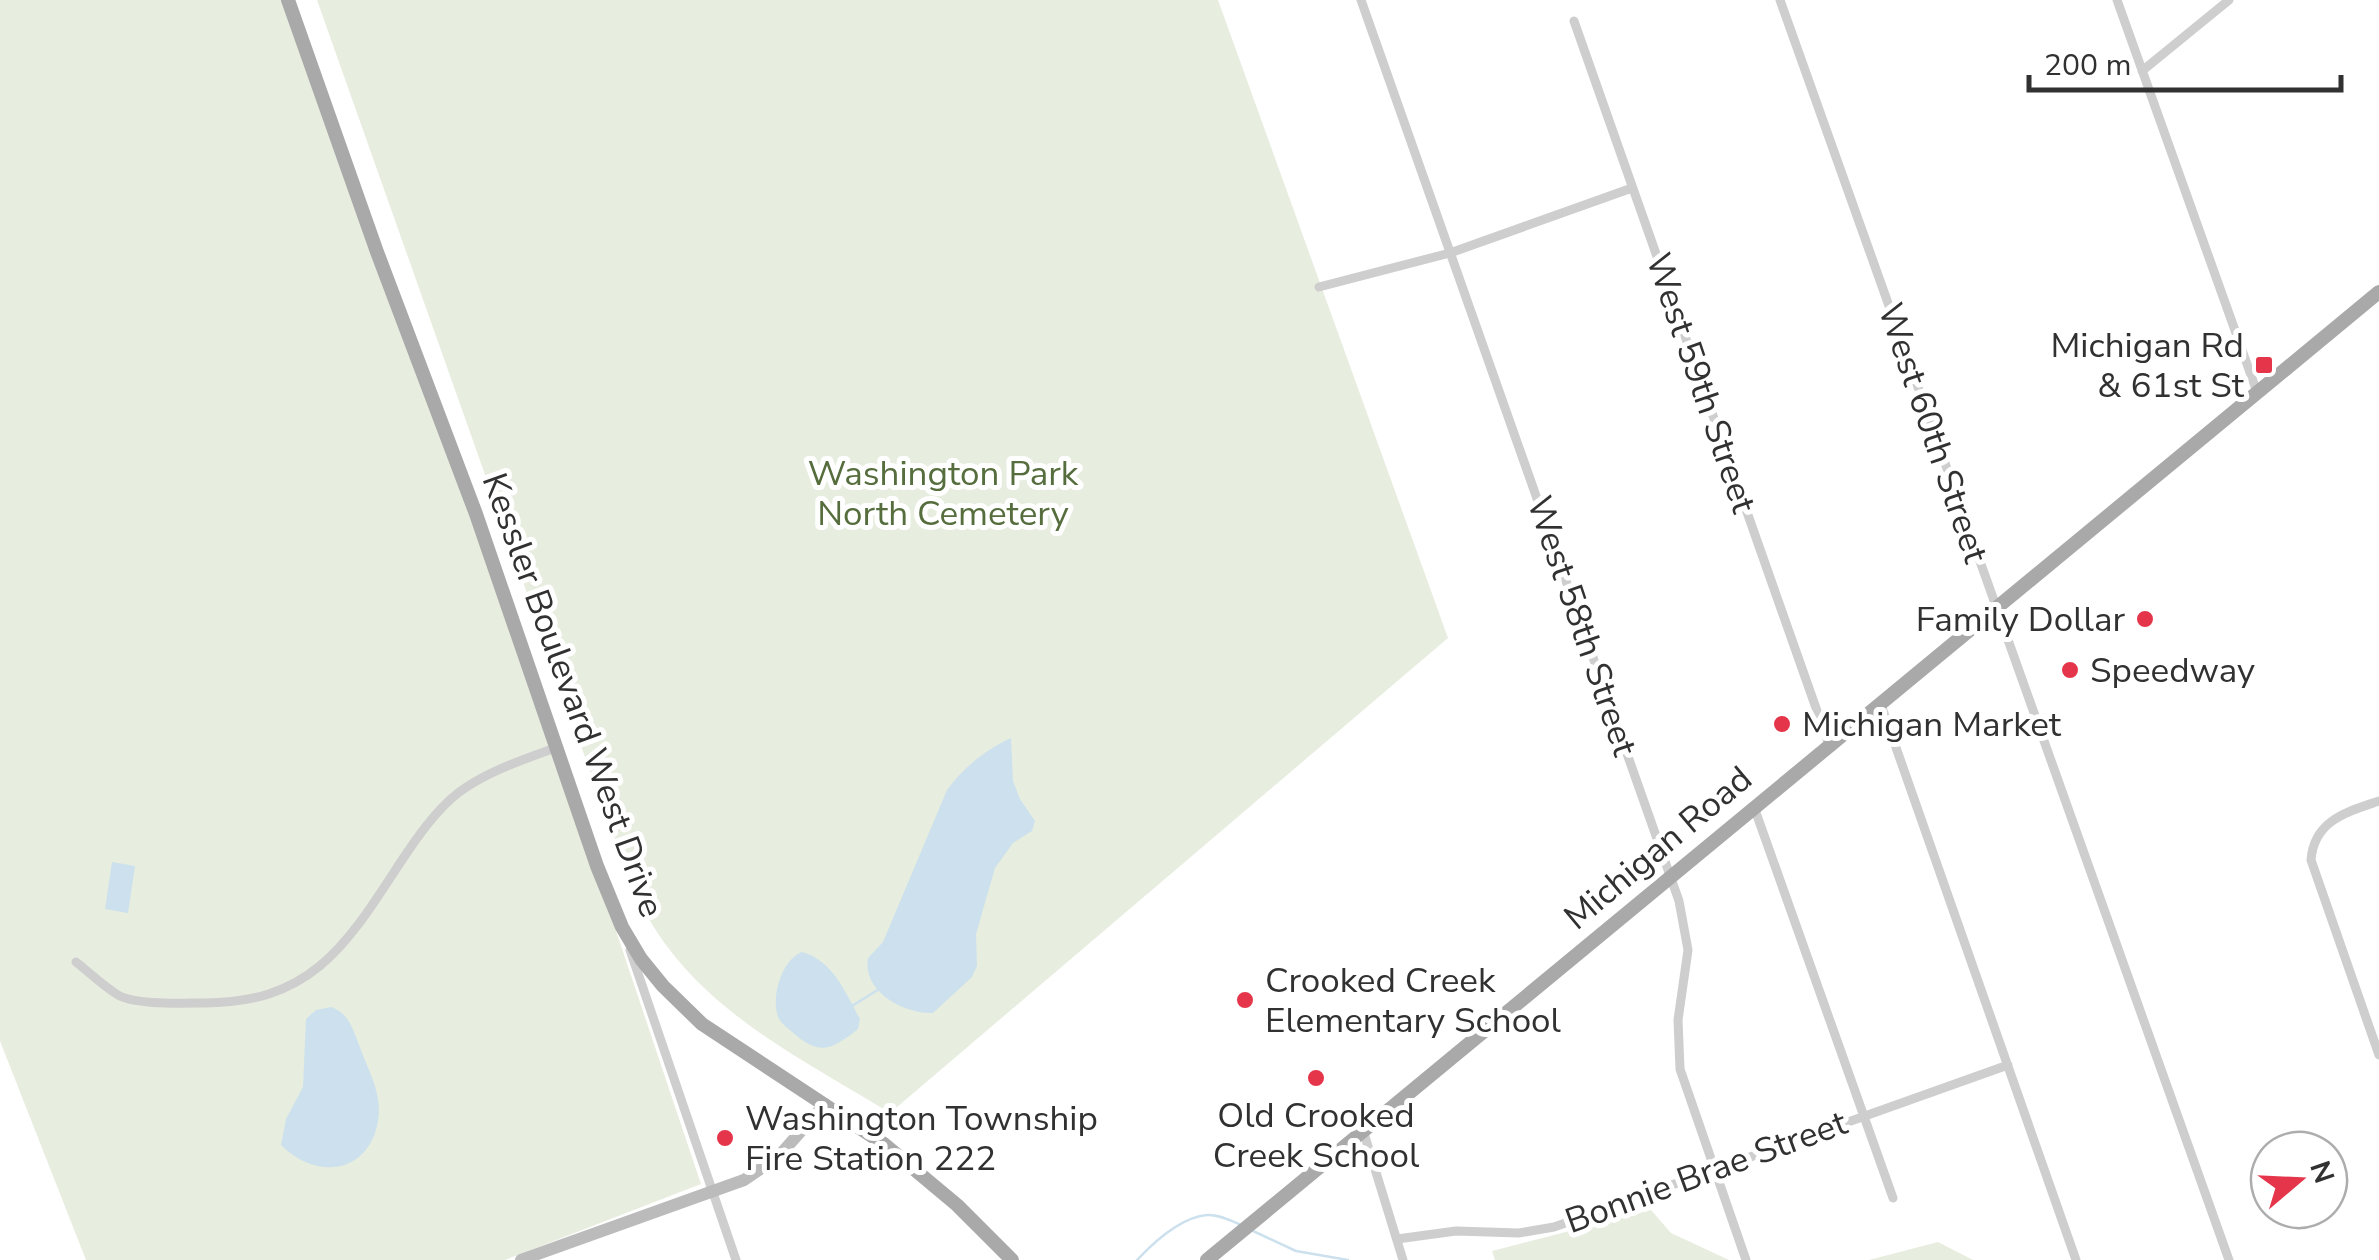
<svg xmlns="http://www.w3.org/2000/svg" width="2379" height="1260" font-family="'Nunito Sans',sans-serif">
	<rect width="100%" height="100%" fill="#fff"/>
	<!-- green -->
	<path fill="#e7eddf" d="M0 0H288L476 514 701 1184 505 1260H86L0 1041Z
		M317 0H1218L1448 638 890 1113C802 1059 703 1012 649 919 629 883 613 831 597 791Z
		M1651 1210 1671 1233 1729 1260H1495L1492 1251Z
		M1938 1242 1973 1260H1869Z"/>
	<!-- water -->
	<path fill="#cce1ed" d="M1011 738 1013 781 1020 799 1035 821 1032 831 1013 843 995 868 976 934 977 966 972 977 933 1013C904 1014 862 992 868 958L883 942 947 790C965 766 984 751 1011 738Z
		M112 862 135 866 128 913 105 909Z
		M802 952C833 960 846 994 860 1019L858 1029C830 1051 819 1056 791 1031 785 1026 778 1021 777 1013 772 993 783 959 802 952Z
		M331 1007C350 1013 354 1033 361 1050 368 1069 379 1089 379 1110 377 1170 321 1185 281 1145L286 1119 303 1087 306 1019 316 1010Z"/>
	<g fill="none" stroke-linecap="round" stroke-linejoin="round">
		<!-- stream -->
		<path stroke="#cce1ed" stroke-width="2.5" d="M852 1006 879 989
			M1251 1230 1296 1251 1348 1260
			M1137 1260C1154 1242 1181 1217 1207 1215 1218 1214 1229 1220 1239 1224"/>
		<!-- street -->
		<path stroke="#cecece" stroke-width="9" d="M1361 0 1679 901 1688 950 1678 1020 1680 1069 1746 1260
			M1780 0 2229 1260
			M2117 0 2257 392
			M1574 21 1829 745
			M2142 71 2229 0
			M1319 287 1450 253 1632 188
			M1880 702 2076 1260
			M2379 801C2347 812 2314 820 2311 860L2379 1055
			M1754 807 1893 1198
			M630 950 736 1260
			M76 962C90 973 103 986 118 995 135 1005 181 1003 201 1003 311 1004 346 946 400 863 416 839 435 811 458 793 486 772 522 760 555 748
			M1363 1130 1403 1260
			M1397 1239 1456 1231 1519 1233 1554 1227 2008 1065"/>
		<!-- secondary -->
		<path stroke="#bbb" stroke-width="12" d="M521 1260 744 1180 778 1157 825 1104"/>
		<!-- primary -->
		<path stroke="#a9a9a9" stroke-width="14" d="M288 0 377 252 476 514 597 866 622 927 641 959 663 986 702 1024 884 1144 957 1205 1012 1260
			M1207 1260 2379 292"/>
	</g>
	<!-- markers -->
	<g fill="#e5354a" stroke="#fff" stroke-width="4">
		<rect x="2254" y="355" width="20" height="20" rx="5"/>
		<circle cx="2145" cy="619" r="10"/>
		<circle cx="2070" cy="670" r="10"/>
		<circle cx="1782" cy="724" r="10"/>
		<circle cx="1245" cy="1000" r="10"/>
		<circle cx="1316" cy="1078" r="10"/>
		<circle cx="725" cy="1138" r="10"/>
	</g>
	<g text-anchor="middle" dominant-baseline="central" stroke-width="10" stroke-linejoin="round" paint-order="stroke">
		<!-- poi labels -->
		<g font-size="35" fill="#313131" stroke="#fff" text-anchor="start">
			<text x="2244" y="345" text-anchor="end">Michigan Rd<tspan x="2244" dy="40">&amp; 61st St</tspan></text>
			<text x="2125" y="619" text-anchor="end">Family Dollar</text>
			<text x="2090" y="670">Speedway</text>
			<text x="1802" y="724">Michigan Market</text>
			<text x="1265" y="980">Crooked Creek<tspan x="1265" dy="40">Elementary School</tspan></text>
			<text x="1316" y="1115" text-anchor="middle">Old Crooked<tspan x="1316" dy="40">Creek School</tspan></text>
			<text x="745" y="1118">Washington Township<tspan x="745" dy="40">Fire Station 222</tspan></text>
		</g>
		<!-- street labels -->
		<g font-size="35" fill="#313131" stroke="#fff">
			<text transform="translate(1701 383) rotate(71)">West 59th Street</text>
			<text transform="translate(1933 433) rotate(71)">West 60th Street</text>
			<text transform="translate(1582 626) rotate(71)">West 58th Street</text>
			<text transform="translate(573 695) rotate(70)">Kessler Boulevard West Drive</text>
			<text transform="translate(1658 848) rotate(-40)">Michigan Road</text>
			<text transform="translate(1706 1172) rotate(-20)">Bonnie Brae Street</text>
		</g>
		<!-- park labels -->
		<g font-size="35" fill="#566d3d" stroke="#fff">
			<text x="943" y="473">Washington Park<tspan x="943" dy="40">North Cemetery</tspan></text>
		</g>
	</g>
	<!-- north arrow -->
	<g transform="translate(2299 1180) rotate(71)"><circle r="48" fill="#ffffff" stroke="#adadad" stroke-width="2.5"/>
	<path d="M0-8L18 38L0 25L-18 38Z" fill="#e5354a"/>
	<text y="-15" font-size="28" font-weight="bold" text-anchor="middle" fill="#313131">N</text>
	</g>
	<!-- scale -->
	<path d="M2029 75v15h312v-15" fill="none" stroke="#313131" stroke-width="5"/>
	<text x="2044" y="75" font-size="30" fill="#313131" stroke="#ffffff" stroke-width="8" paint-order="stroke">200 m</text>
</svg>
